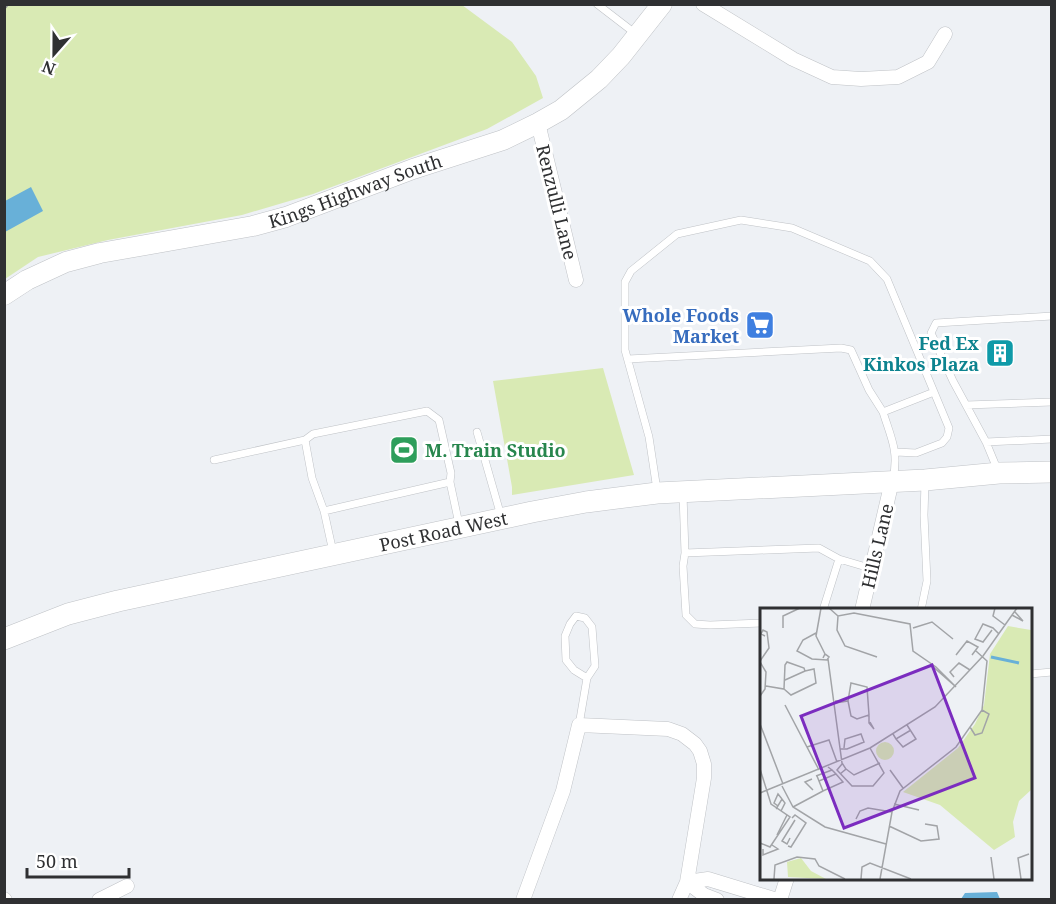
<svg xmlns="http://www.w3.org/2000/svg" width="1056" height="904" font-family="'Noto Serif',serif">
	<rect width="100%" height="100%" fill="#eef1f5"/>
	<!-- green -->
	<path fill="#d9eab4" d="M5 5H462L512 42 536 76 543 98 487 129 313 194 242 215 108 240 38 257 5 279Z
		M603 368 634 475 512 495V487L493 381Z"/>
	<!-- water -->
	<path fill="#68b0d8" d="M31 187 43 211 5 232V201Z
		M997 892 1000 899H961L965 893Z"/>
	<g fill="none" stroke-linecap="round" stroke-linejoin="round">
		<!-- lane casing -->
		<g stroke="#bfc2c6" stroke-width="8">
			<path id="lane" d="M597 4 636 34
				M628 359 841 348 851 350 869 390 883 412
				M966 405 953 381 931 333 936 323 1052 316
				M477 432 501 516
				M986 442 966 405 1052 402
				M214 460 305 440
				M998 471 986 442 1052 439
				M893 479C899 451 891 438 883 412L934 392
				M657 490 649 437 625 350V282L631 271 677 234 741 220 792 228 870 261 887 279 949 428 947 437 942 443 916 453 896 452
				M683 494 685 553
				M324 511 450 482 459 524
				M333 552 324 511 312 478 305 440 313 434 427 411 439 420 451 473 450 482
				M823 610 839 559
				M921 610 927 581 924 515 925 482
				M762 623 710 625 695 624 686 615 683 566 685 553 819 548 839 559 873 569
				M1030 674 1052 672
				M579 725 587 678 595 666 592 627 585 618 576 616 570 624 565 636 566 660 574 670 587 678"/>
		</g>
		<!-- street casing -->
		<g stroke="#bfc2c6" stroke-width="15">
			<path id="street" d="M703 4 793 59 832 77 861 79 898 77 928 62 945 34
				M538 123 576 280
				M862 610 892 481
				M4 899 5 900
				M99 900 127 886
				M523 900 563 791 579 725 668 729 682 734 695 744 700 751 704 764V778L687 882 679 900
				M717 900 704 895 687 882 708 879 777 900
				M780 900 787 878"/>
		</g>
		<!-- secondary casing -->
		<g stroke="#bfc2c6" stroke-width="21">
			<g id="secondary">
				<path id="s1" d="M4 295 27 280 66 262 100 253 253 226 286 217 413 169 503 140 538 123 561 110 599 79 621 56 662 4"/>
			</g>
		</g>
		<!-- primary casing -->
		<g stroke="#bfc2c6" stroke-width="22">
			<g id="primary">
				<path id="s2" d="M4 639 68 614 118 601 532 512 586 502 657 493 925 480 999 473 1052 472"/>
			</g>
		</g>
		<!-- path -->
		<path stroke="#8a8c8f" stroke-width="2" stroke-dasharray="4.5 3" stroke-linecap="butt" d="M4 9 9 4"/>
		<!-- lane -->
		<use href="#lane" stroke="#fff" stroke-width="7"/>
		<!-- street -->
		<use href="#street" stroke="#fff" stroke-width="14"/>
		<!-- secondary -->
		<use href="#secondary" stroke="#fff" stroke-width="20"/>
		<!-- primary -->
		<use href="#primary" stroke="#fff" stroke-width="21"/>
	</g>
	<!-- icons -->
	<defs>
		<g id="supermarket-square" transform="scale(1.5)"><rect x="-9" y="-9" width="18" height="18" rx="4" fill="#3f7fe0" stroke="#fff"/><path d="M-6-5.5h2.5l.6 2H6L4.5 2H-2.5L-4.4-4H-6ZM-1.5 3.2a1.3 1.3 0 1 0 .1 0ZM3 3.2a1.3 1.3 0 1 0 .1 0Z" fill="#fff"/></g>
		<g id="building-square" transform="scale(1.5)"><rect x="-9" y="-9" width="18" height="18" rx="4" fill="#0f9aa8" stroke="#fff"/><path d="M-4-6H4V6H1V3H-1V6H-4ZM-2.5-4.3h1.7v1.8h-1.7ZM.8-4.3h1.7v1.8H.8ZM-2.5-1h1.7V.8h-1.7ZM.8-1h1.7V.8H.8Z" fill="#fff"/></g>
		<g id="stadium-square" transform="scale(1.5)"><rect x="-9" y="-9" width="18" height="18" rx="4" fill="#2e9e5b" stroke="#fff"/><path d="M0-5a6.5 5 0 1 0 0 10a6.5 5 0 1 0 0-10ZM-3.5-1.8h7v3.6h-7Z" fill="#fff"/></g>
	</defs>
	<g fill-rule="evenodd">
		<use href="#supermarket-square" x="760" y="325"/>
		<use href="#building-square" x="1000" y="353"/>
		<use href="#stadium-square" x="404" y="450"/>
	</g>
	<g text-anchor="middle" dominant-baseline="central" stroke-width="6" stroke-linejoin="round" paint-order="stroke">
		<!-- street labels -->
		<g font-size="18" fill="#2f3032" stroke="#fff">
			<text stroke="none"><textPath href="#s1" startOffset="369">Kings Highway South</textPath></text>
			<text transform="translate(557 202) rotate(76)">Renzulli Lane</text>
			<text stroke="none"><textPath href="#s2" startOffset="453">Post Road West</textPath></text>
			<text transform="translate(877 546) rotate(-77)">Hills Lane</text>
		</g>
		<!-- shop labels -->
		<g font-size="18" font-weight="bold" fill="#366cbe" stroke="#fff" text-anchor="end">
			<text x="739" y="315">Whole Foods<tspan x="739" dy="21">Market</tspan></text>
		</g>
		<!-- culture labels -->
		<g font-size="18" font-weight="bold" fill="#0d838f" stroke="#fff" text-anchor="end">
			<text x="979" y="343">Fed Ex<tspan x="979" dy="21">Kinkos Plaza</tspan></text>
		</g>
		<!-- leisure labels -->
		<g font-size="18" font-weight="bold" fill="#27864d" stroke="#fff" text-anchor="start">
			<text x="425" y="450">M. Train Studio</text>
		</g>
	</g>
	<!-- overview -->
	<g transform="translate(760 608)">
		<rect width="272" height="272" fill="#eef1f5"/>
		<path d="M248 18 271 22V182L259 193 253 214 255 229 234 242 180 197 143 184 198 140 215 116 224 97 230 46ZM116 143a9 9 0 1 1 18 0a9 9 0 1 1-18 0ZM41 250 51 263 66 271 28 269 27 254Z" fill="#d9eab4"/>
		<path fill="none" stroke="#68b0d8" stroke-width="3" d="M231 49 259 55"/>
		<path fill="none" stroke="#a2a4a7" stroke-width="1.5" d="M61 0 56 28 65 46M69 0 78 8 94 5 150 16 153 43 176 59 196 79 171 57M235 0 233 8 245 17M252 7 263 13 255 4M78 8 77 22 85 38 117 49M23 20V8L40 0M153 20 172 14 193 31M232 22 223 34 215 31 223 16 233 20 239 26M56 25 43 32 37 43 52 51 67 52 69 49 65 46 63 50M196 47 207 33 218 39 212 47M68 51 82 155 86 161 80 166M0 53 9 40 7 24 3 22 1 26 5 28M0 54 6 64 5 81 0 88M194 69 190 64 199 55 210 62M91 75 107 79 109 107 97 111 91 108 88 93ZM6 78 24 81 25 57 27 54 44 60 45 63 25 72M24 81 31 87 56 75 54 61 45 63M75 93H88L75 95M25 97 59 162M109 107V115L114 121 110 114M0 116 23 176M210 119 215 127 222 125 229 106 222 102M133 126 136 131 151 122M136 131 143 139 156 131 147 117M47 139 69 132 77 154M80 141H87L104 134 101 126 85 131 84 140M82 156 77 162 92 178H113L124 165 110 140M0 161 11 196 30 209 10 239 0 235M86 161 94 167 120 155M130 162 143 180M56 168 72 162 68 159M57 168 59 173 76 166 72 162M52 171 45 174 53 182M59 173 63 183 83 174 76 166M22 178 33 199 65 219 126 236M0 185 110 140 175 99 223 48 257 0M134 196 159 202M18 198 14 195 18 186 22 191M33 199 63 183M16 201 22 191 25 195 21 203M96 211 100 203 108 200 132 204M129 218 161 233 179 231 177 218 165 216M17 227 27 207M30 230 27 236 22 233 35 212M28 238 31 239 46 215 35 207 32 210M3 241V247L18 241 12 237M231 249 234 271M14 271 15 257 37 249 55 251 59 258 85 271M101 271 102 259 110 255 151 271M120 271 132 204 140 183 196 139 222 102 227 53 216 43M261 271 258 250 269 246"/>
		<path fill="#7b2cbf" fill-opacity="0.15" stroke="#7b2cbf" stroke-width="3" d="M172 57 215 170 84 220 41 108Z"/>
		<rect width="272" height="272" fill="none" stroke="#2f3032" stroke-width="3"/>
	</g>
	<!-- border -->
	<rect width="1056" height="904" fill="none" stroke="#2f3032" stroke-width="12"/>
	<!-- north arrow -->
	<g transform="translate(54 54) rotate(201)" stroke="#ffffff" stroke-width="4.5" paint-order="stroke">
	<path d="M0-4.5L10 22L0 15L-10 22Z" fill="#2f3032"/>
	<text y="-9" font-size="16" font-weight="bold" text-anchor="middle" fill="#2f3032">N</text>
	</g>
	<!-- scale -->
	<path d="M27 868v9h102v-9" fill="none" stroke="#2f3032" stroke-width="3"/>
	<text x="36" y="868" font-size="18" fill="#2f3032" stroke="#ffffff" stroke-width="4.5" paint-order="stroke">50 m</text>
</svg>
